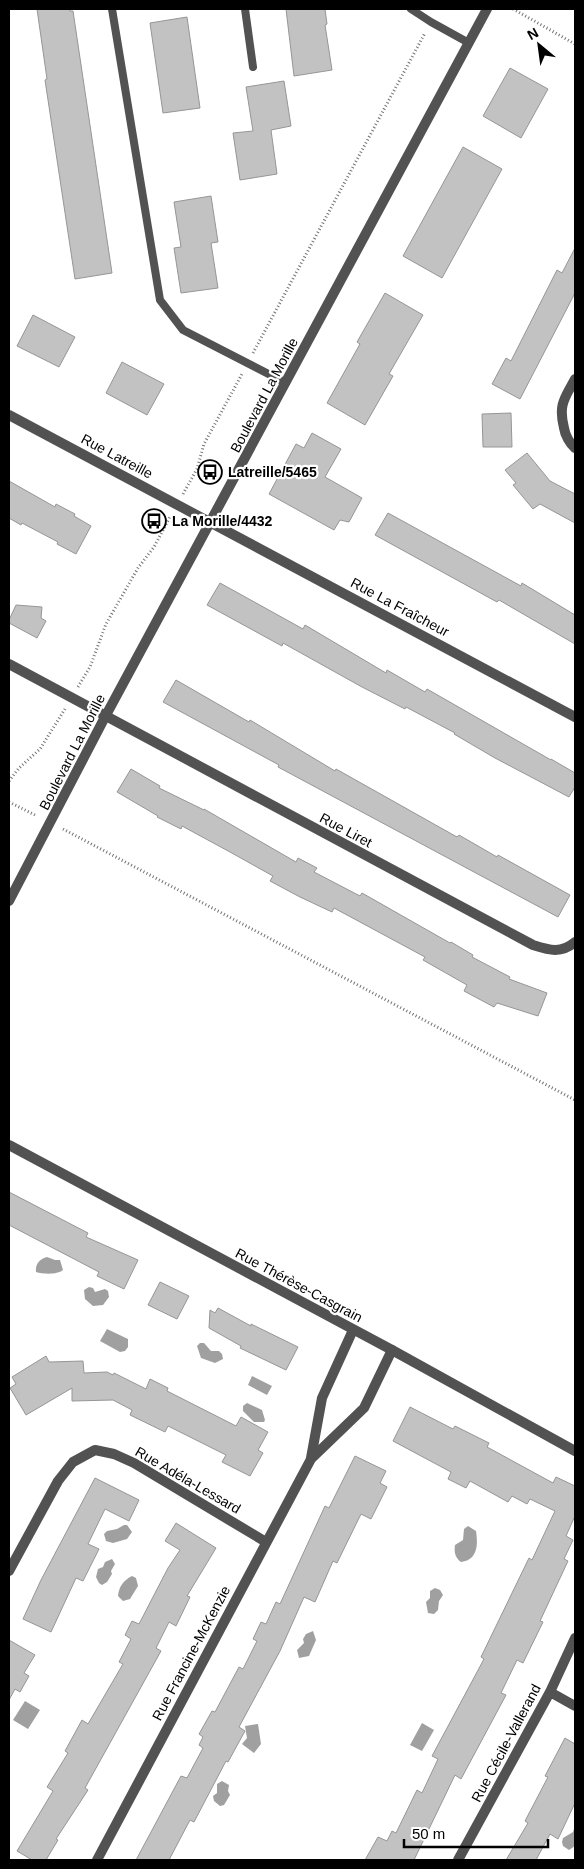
<svg xmlns="http://www.w3.org/2000/svg" width="584" height="1869" font-family="Arial,sans-serif">
	<rect width="100%" height="100%" fill="#fff"/>
	<!-- water -->
	<path fill="#a0a0a0" d="M47 1257 55 1260H60L63 1270C57 1275 43 1274 36 1272 35 1264 40 1259 47 1257Z
		M89 1287 93 1288 95 1292 105 1289 108 1291 109 1297 103 1305 93 1306 85 1299 84 1290Z
		M107 1329 128 1339V1347L125 1351 120 1352 100 1341Z
		M200 1343H204L211 1351H219L222 1354 223 1359 215 1363 201 1358 197 1346Z
		M252 1376 272 1386 267 1395 248 1385Z
		M247 1403 262 1410 265 1420 264 1422H254L243 1411V1406Z
		M124 1525H127L132 1532 127 1539 113 1543 106 1541 104 1534 107 1531 117 1529Z
		M468 1526 476 1531C478 1544 478 1560 461 1562 455 1558 454 1552 455 1545L463 1540 464 1529Z
		M112 1559 115 1564 111 1571 112 1574 107 1582 102 1585 99 1583 96 1577 98 1569 103 1567 105 1562Z
		M132 1576 136 1578 138 1586 130 1599 123 1601 118 1596C119 1586 124 1580 132 1576Z
		M435 1588 440 1590 443 1595 439 1601 438 1610 434 1614 428 1613 426 1602 430 1598V1591Z
		M313 1631 316 1640 309 1656 299 1658 297 1650 304 1643 303 1639 306 1634Z
		M25 1701 40 1710 28 1729 13 1720Z
		M422 1723 434 1730 422 1751 410 1745Z
		M258 1724 261 1744 254 1753 242 1744 247 1738 245 1726Z
		M222 1781 229 1785 228 1791 230 1795 224 1805 220 1806 214 1801 213 1796 217 1793V1784Z
		M575 1826V1846L569 1850 563 1846 562 1842 563 1838 573 1832Z"/>
	<!-- building -->
	<path fill="#c2c2c2" stroke="#969696" d="M37 9H70V11H73L112 273 75 279 45 80 47 79Z
		M286 9H325L327 24 325 25 332 70 294 76Z
		M187 17 200 108 163 113 150 23Z
		M510 68 548 89 521 138 483 116Z
		M284 81 291 126 271 130 277 174 240 180 233 133 253 131 246 87Z
		M463 147 502 169 442 278 403 256Z
		M211 196 218 242 211 243 218 288 181 293 174 248 181 247 174 202Z
		M575 248V293L520 399 492 384 506 358 511 361 557 270 562 273Z
		M385 293 423 315 389 374 393 376 365 425 327 403 360 344 357 342Z
		M33 315 75 337 59 367 17 346Z
		M122 362 164 384 147 415 106 393Z
		M511 413 512 447H483L482 414Z
		M312 433 341 449 325 477 362 498 349 522 340 520 334 530 269 494 296 444 304 448Z
		M527 453 550 481 575 494V523L540 504 533 509 513 485 516 483 505 470Z
		M9 481 55 507 56 504 75 514 74 516 91 526 76 554 57 544 58 542 22 523 21 525 9 518Z
		M388 513 521 586 522 583 575 615V644L499 600 497 602 375 535Z
		M220 583 303 629 305 625 386 673 387 670 425 692 427 689 551 760V759L575 773V787L569 797 495 758 454 734 455 733 406 707 405 709 362 687 283 643 282 646 207 605Z
		M16 605 42 607 41 618 46 621 37 638 9 623V620Z
		M176 680 249 722 250 720 335 771 336 769 457 837 459 835 497 857 498 855 570 895 558 917 278 767 279 765 163 702Z
		M131 769 160 786 159 788 204 810V809L296 862 298 858 317 868 314 872 360 896 362 893 450 943 451 942 473 955 472 957 510 977 509 979 547 993 538 1016 497 1003 494 1007 464 991 467 985 423 960 425 957 334 908 332 912 300 897 270 881 273 876 230 852 182 826 181 829 157 817 158 816 117 792Z
		M9 1192 88 1233 86 1237 138 1260 124 1289 97 1276 99 1272 9 1225Z
		M160 1282 189 1296 177 1319 148 1305Z
		M218 1308 251 1326V1324L298 1347 286 1370 240 1348 241 1346 209 1328 210 1310 215 1313Z
		M46 1356 49 1362 83 1361 84 1373 107 1372 113 1375 114 1373 146 1389 150 1379 168 1388 167 1391 236 1426 241 1417 268 1432 258 1450 263 1453 250 1476 222 1462 226 1455 168 1426 165 1432 130 1415 132 1410 113 1400 72 1401V1388L26 1415 10 1388 16 1384 12 1377Z
		M410 1407 453 1429 455 1426 489 1443 487 1447 553 1483 556 1477 575 1486V1516L566 1536 573 1540 564 1559 568 1561 540 1621 543 1622 523 1663 517 1660 501 1693 506 1695 461 1779 455 1775 414 1860H365L378 1837 387 1841 392 1831 396 1833 417 1790 422 1793 438 1759 432 1756 484 1659 481 1657 529 1558 532 1560 555 1511 530 1499 527 1504 512 1496 508 1502 470 1481 466 1488 448 1479 451 1472 393 1441Z
		M355 1456 386 1471 380 1483 387 1487 371 1519 361 1514 337 1563 333 1561 315 1602 304 1597 280 1651 239 1727 245 1731 228 1762 226 1761 194 1822 190 1820 169 1860H136L181 1776 187 1778 203 1748 199 1745 203 1737 199 1734 212 1711 215 1712 239 1667 243 1669 257 1641 253 1639 261 1622 266 1624 276 1602 280 1604 325 1506 329 1508Z
		M95 1478 139 1500 129 1521 105 1509 88 1544 99 1549 83 1581 76 1578 51 1632 23 1619 41 1580Z
		M176 1523 216 1548 187 1596 190 1597 176 1626 169 1622 156 1648 161 1651 85 1788 88 1790 56 1839 58 1840 46 1860H32L17 1851 53 1791 47 1787 68 1753 65 1751 82 1720 88 1724 123 1664 119 1662 131 1639 125 1635 132 1621 139 1624 168 1568 180 1550 165 1541Z
		M9 1640 35 1655 24 1673 29 1676 20 1692 15 1689 9 1700Z
		M565 1738 575 1744V1803L558 1839 550 1834 536 1860H506L528 1823 525 1821 548 1777 545 1776Z"/>
	<g fill="none" stroke-linecap="round" stroke-linejoin="round">
		<!-- path -->
		<path stroke="#747474" stroke-width="3" stroke-dasharray="1 2.5" stroke-linecap="butt" d="M513 9 575 44
			M253 353 425 33
			M183 494 197 469 204 444 242 374
			M78 687 90 667 106 624 138 568 154 547 170 517
			M9 781 19 768 40 749 65 709
			M9 802 37 816
			M63 829 575 1100"/>
		<!-- service -->
		<path stroke="#525252" stroke-width="8" d="M112 9 160 300 183 330 286 383
			M245 9 253 67
			M411 9 431 22 469 43"/>
		<!-- minor -->
		<path stroke="#525252" stroke-width="10" d="M575 379C565 398 558 404 564 428 565 435 570 444 575 448
			M9 415 575 717
			M9 664 533 945C549 950 561 954 575 942
			M311 1458 322 1398 353 1330
			M9 1571 58 1481 73 1462 95 1450 114 1454 134 1463 266 1542
			M550 1692 575 1706
			M97 1860 311 1459 364 1408 392 1350
			M458 1860 550 1692 575 1638"/>
		<!-- tertiary -->
		<path stroke="#525252" stroke-width="10" d="M9 901 105 717 487 9
			M9 1145 392 1350 575 1451"/>
	</g>
	<!-- icons -->
	<defs>
		<g id="bus-ring" transform="scale(1.25)"><circle r="9.5" fill="#fff" stroke="#000" stroke-width="1.5"/><path d="M-5-6H5V4H4V6H2V4H-2V6H-4V4H-5ZM-3.5-4V0h7V-4ZM-3.5 1.2v1.5H-2V1.2ZM2 1.2v1.5H3.5V1.2Z" fill="#000"/></g>
	</defs>
	<g fill-rule="evenodd">
		<use href="#bus-ring" x="210" y="472"/>
		<use href="#bus-ring" x="154" y="521"/>
	</g>
	<g text-anchor="middle" dominant-baseline="central" stroke-width="4.5" stroke-linejoin="round" paint-order="stroke">
		<!-- street labels -->
		<g font-size="14" fill="#000" stroke="#fff">
			<text transform="translate(264 395) rotate(-62)">Boulevard La Morille</text>
			<text transform="translate(117 456) rotate(28)">Rue Latreille</text>
			<text transform="translate(400 607) rotate(28)">Rue La Fraîcheur</text>
			<text transform="translate(72 752) rotate(-63)">Boulevard La Morille</text>
			<text transform="translate(346 830) rotate(28)">Rue Liret</text>
			<text transform="translate(299 1285) rotate(28)">Rue Thérèse-Casgrain</text>
			<text transform="translate(188 1480) rotate(30)">Rue Adéla-Lessard</text>
			<text transform="translate(191 1653) rotate(-62)">Rue Francine-McKenzie</text>
			<text transform="translate(506 1743) rotate(-62)">Rue Cécile-Vallerand</text>
		</g>
		<!-- poi labels -->
		<g font-size="14" font-weight="bold" fill="#000" stroke="#fff" text-anchor="start">
			<text x="228" y="472">Latreille/5465</text>
			<text x="172" y="521">La Morille/4432</text>
		</g>
	</g>
	<!-- border -->
	<rect width="584" height="1869" fill="none" stroke="#000000" stroke-width="20"/>
	<!-- north arrow -->
	<g transform="translate(539 45) rotate(331)" stroke="#ffffff" stroke-width="4" paint-order="stroke">
	<path d="M0-4L9 19L0 12L-9 19Z" fill="#000000"/>
	<text y="-8" font-size="14" font-weight="bold" text-anchor="middle" fill="#000000">N</text>
	</g>
	<!-- scale -->
	<path d="M404 1839v8h144v-8" fill="none" stroke="#000000" stroke-width="2.5"/>
	<text x="412" y="1839" font-size="15" fill="#000000" stroke="#ffffff" stroke-width="4" paint-order="stroke">50 m</text>
</svg>
